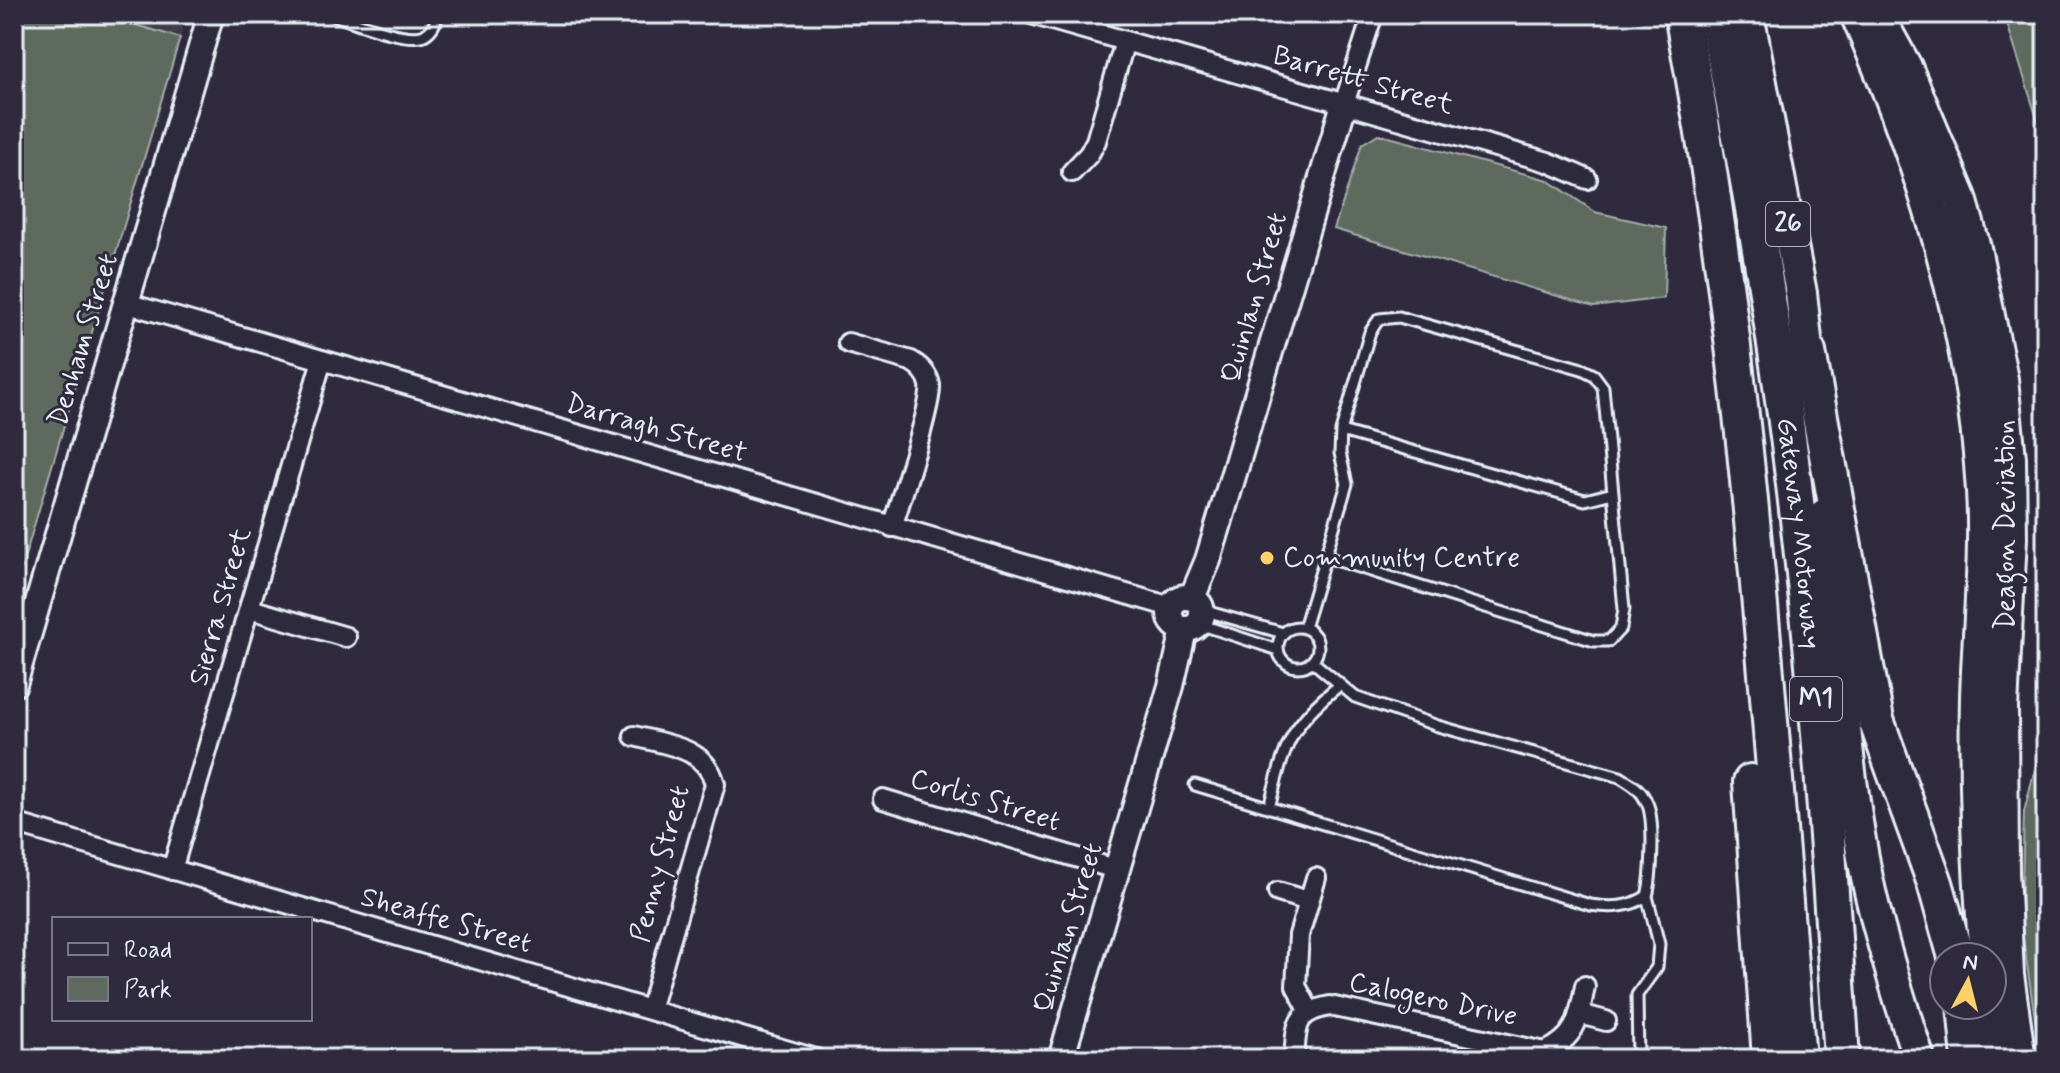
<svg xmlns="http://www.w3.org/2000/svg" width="2060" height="1073" font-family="Mynerve,sans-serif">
	<rect width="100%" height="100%" fill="#2f2a3d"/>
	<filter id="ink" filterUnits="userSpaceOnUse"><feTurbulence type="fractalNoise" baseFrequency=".0125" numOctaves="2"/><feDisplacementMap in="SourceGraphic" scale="16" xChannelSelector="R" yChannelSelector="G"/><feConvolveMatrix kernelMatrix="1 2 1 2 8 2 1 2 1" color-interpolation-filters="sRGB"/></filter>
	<g filter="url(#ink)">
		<!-- built -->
		<path fill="#433b48" d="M98 14H187L180 38Z"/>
		<!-- green -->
		<path fill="#5f6a5e" stroke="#a4aeab" stroke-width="2" d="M14 14H98L180 38 14 593Z
			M2004 14H2046V147Z
			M1378 134 1548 180 1595 212 1666 228 1664 298 1594 307 1334 229 1362 144Z
			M2046 725V1059H2041L2021 925 2024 812Z"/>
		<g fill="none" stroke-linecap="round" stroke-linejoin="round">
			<!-- service casing -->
			<g stroke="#e8f1f8" stroke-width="15">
				<path id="service" d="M330 14C350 20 406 43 424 35 432 31 436 22 438 14
					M1341 431 1585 500 1613 493
					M1202 610 1283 633
					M1199 624 1278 650
					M1278 647a20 20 0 1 1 40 0a20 20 0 1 1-40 0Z
					M1304 628 1347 484 1340 453 1341 431 1370 332 1379 319 1399 317 1582 369 1594 375 1603 387 1624 609 1621 628 1609 641H1594L1326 557
					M1195 785 1590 905C1611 908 1629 908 1647 896 1652 878 1655 819 1647 803 1641 789 1633 785 1620 777L1438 726 1355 697 1312 661
					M1269 808C1284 748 1289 724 1340 685
					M1638 1059 1637 995 1657 967 1659 944 1647 896"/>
			</g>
			<!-- minor casing -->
			<g stroke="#e8f1f8" stroke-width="24">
				<path id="minor" d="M1031 14 1548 162 1587 179
					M1344 104 1373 14
					M1072 172 1089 154 1096 141 1125 41
					M126 303 1171 607
					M848 343 911 361C921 367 928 374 930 385 933 402 899 505 892 527
					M250 609 346 637
					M634 736C667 745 706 747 715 784L650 1010
					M883 799 1118 870
					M14 823 816 1059
					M172 870 322 360
					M1278 892 1308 901
					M1309 1010 1296 986 1299 935 1316 878
					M1580 1014 1606 1021
					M1294 1059C1297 1026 1293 1013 1330 1006L1545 1052C1577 1037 1579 1018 1585 986"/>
			</g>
			<!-- tertiary casing -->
			<g stroke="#e8f1f8" stroke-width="30">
				<path id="tertiary" d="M1170 613a16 16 0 1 1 32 0a16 16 0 1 1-32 0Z
					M1192 598 1208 560 1344 104
					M14 684 211 14
					M1061 1059 1171 686 1184 630"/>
			</g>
			<!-- trunk casing -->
			<g stroke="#e8f1f8" stroke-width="36">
				<path id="trunk" d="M1748 14 1801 293 1810 376
					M1877 14 1906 67 1961 198 1975 248 2002 379 2010 458 2011 538 2002 708 2003 872 2008 975 2020 1059
					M1824 515C1838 636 1843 759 1867 878 1880 939 1899 999 1919 1059"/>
			</g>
			<!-- motorway casing -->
			<g stroke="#e8f1f8" stroke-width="40">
				<g id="motorway">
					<path d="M1682 14C1748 358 1768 711 1798 1059"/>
					<path id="s1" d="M1716 14C1752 190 1782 367 1801 546 1820 717 1831 888 1842 1059"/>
					<path d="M1858 14C1925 166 1974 324 1984 491 1988 559 1980 629 1978 697 1976 784 1980 870 1987 957"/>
					<path d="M1808 352 1876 720 1935 883 1956 957"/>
					<path d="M1751 782 1770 1059"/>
					<path d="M1965 1005 1970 1059"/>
					<path d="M1990 1005 1993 1059"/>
				</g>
			</g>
			<!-- service -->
			<use href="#service" stroke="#2f2a3d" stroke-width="9"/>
			<!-- minor -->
			<use href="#minor" stroke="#2f2a3d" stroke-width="18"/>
			<!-- tertiary -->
			<use href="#tertiary" stroke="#2f2a3d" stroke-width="24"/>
			<!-- trunk -->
			<use href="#trunk" stroke="#2f2a3d" stroke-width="30"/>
			<!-- motorway -->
			<use href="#motorway" stroke="#2f2a3d" stroke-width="34"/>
		</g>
	</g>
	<!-- markers -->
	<circle fill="#ffd166" stroke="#2f2a3d" stroke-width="3" cx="1267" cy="558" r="8"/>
	<g text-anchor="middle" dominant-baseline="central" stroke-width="6" stroke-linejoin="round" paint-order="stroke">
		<!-- shield labels -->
		<g fill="#2f2a3d" stroke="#b0b5c0" stroke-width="2">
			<rect x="1766" y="202" width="44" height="44" rx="6"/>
			<rect x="1790" y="677" width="52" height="44" rx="6"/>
		</g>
		<g font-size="26" font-weight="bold" fill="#e8f1f8">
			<text x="1788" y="224">26</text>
			<text x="1816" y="699">M1</text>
		</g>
		<!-- street labels -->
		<g font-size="28" fill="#e8f1f8" stroke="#2f2a3d">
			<text transform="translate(1363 81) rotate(16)">Barrett Street</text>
			<text transform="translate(1255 298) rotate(-74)">Quinlan Street</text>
			<text transform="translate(84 340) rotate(-73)">Denham Street</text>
			<text transform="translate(656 429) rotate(16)">Darragh Street</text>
			<text transform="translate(2006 525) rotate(-90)">Deagon Deviation</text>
			<text stroke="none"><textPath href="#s1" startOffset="526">Gateway Motorway</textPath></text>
			<text transform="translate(221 607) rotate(-74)">Sierra Street</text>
			<text transform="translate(985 801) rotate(17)">Corlis Street</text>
			<text transform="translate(661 864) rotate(-75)">Penny Street</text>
			<text transform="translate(446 921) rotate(16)">Sheaffe Street</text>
			<text transform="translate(1069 928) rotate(-73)">Quinlan Street</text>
			<text transform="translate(1433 1000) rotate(12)">Calogero Drive</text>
		</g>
		<!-- poi labels -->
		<g font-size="28" fill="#e8f1f8" stroke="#2f2a3d" text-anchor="start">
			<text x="1283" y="558">Community Centre</text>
		</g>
	</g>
	<!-- margin -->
	<rect width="2060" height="1073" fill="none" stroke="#2f2a3d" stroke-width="48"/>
	<rect x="24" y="24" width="2012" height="1025" fill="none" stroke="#e8f1f8" stroke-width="3" filter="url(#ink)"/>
	<!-- legend -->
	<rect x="52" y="917" width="260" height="104" fill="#2f2a3d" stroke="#797a88" stroke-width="2"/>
	<rect x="68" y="943" width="40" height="12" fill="#2f2a3d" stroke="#797a88" stroke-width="2"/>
	<text x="124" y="957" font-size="24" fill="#e8f1f8">Road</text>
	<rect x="68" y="977" width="40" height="24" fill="#5f6a5e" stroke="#797a88" stroke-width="2"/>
	<text x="124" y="997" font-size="24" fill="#e8f1f8">Park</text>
	<!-- north arrow -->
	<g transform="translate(1968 981) rotate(7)"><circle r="38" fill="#2f2a3d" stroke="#797a88" stroke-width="2"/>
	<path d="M0-6L14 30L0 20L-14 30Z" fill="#ffd166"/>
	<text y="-12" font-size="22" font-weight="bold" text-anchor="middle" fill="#e8f1f8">N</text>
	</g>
</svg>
